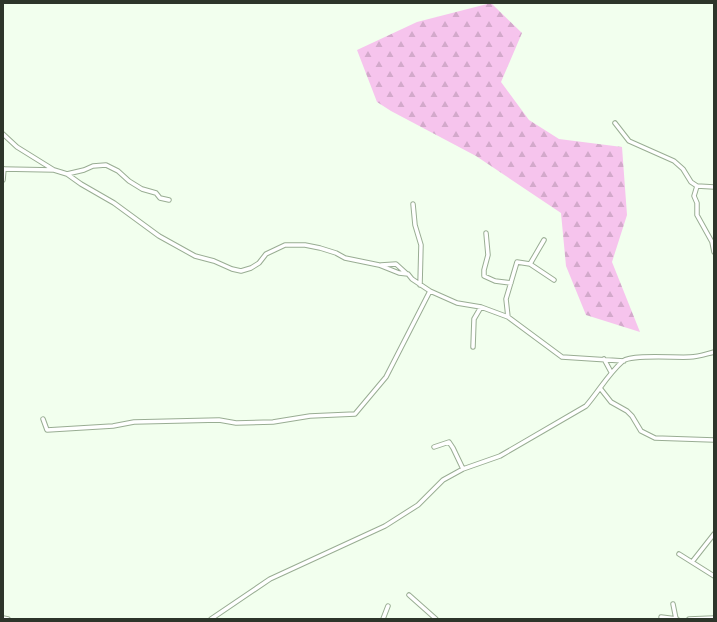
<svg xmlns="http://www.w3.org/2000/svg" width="717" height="622" font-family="Karla,sans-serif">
	<defs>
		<pattern id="forest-firs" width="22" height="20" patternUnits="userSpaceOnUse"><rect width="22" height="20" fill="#f6c4ed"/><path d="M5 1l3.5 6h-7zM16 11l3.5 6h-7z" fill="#d3a9cb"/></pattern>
	</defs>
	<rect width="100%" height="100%" fill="#f2ffee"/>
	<!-- forest -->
	<path fill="url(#forest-firs)" d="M491 3 522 33 501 82 529 120 559 139 622 147 627 215 612 262 640 332 586 315 566 266 561 213 476 156 391 111 377 102 357 50 417 22Z"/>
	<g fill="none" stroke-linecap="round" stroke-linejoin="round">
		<!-- minor casing -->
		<g stroke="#99ad93" stroke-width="5.5">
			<path id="minor" d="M615 123 629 141 674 161 683 169 691 182 697 186 714 187
				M3 134 17 147 54 170 67 174 81 184 114 203 159 236 195 256 214 261 232 269 241 271 251 268 259 263 266 254 285 245H305L320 248 336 253 345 258 379 265 399 273 408 274 412 279 430 291 457 303 481 307 508 317 562 357 624 361
				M3 169 54 170
				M67 174 84 170 93 166 106 165 118 171 129 181 142 189 156 193 160 198 169 200
				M3 180 4 169
				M697 186 694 196 697 203V215L712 242 714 252
				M413 204 415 225 421 245 420 285
				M486 233 488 255 484 270V276L495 281 511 283
				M530 264 544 240
				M381 265 396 264 407 274
				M508 317 506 299 517 262 530 264 554 280
				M473 347 474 319 481 307
				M604 359 611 372
				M600 388 611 402 627 411 632 416 641 431 655 438 714 440
				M43 419 47 430 113 426 134 422 219 420 236 423 273 422 310 416 355 414 386 377 430 291
				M434 447 449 442 453 448 463 469
				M679 554 714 576
				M692 562 714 534
				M409 595 436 619
				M673 604 676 619
				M661 617 677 619
				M3 618 8 619
				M211 619 270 579 385 526 418 505 443 480 463 469 500 456 586 406C599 391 608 374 623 361 632 354 676 358 690 357 698 357 706 354 714 352
				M383 619 388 606
				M689 619 714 618"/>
		</g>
		<!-- minor -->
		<use href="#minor" stroke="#fff" stroke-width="3.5"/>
	</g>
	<!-- border -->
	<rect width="717" height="622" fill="none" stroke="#2d352a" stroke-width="8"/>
</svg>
